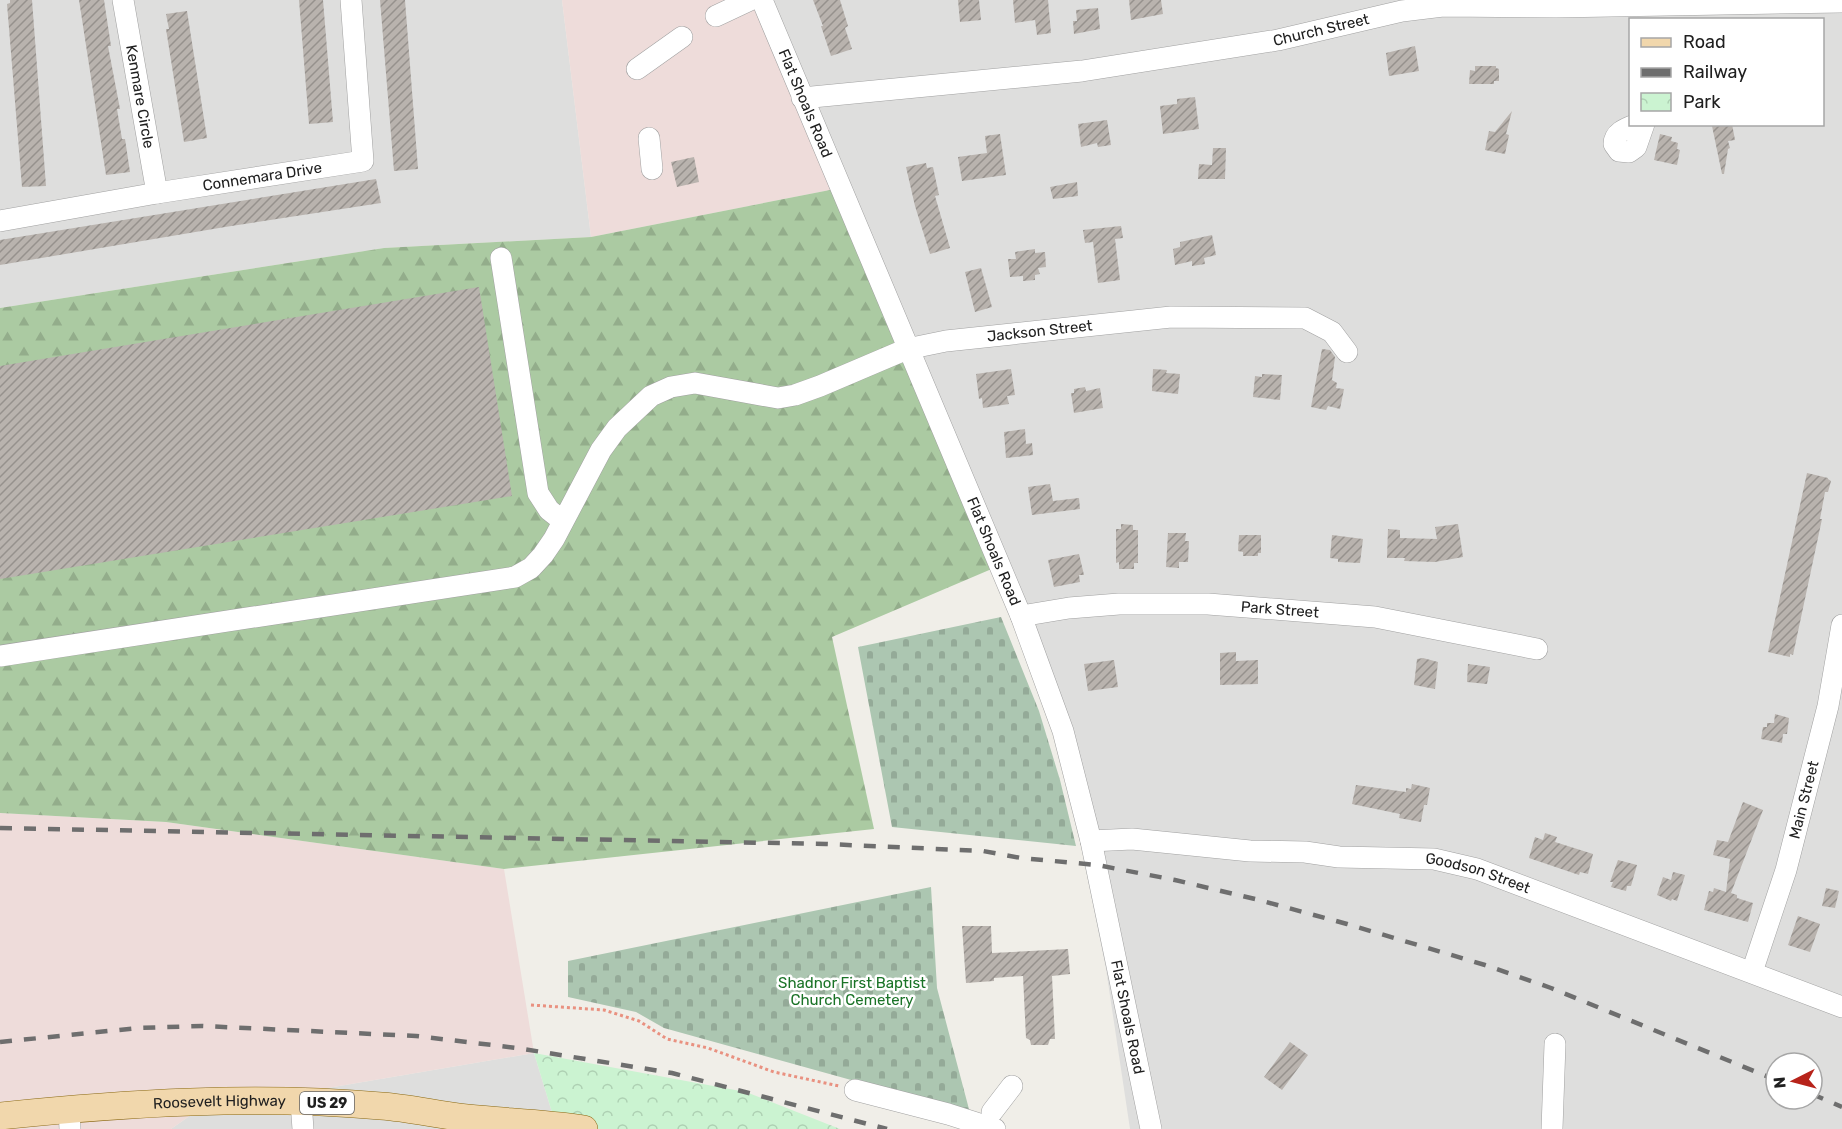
<svg xmlns="http://www.w3.org/2000/svg" width="1842" height="1129" font-family="Rubik,sans-serif">
	<defs>
		<pattern id="forest-firs" width="22" height="20" patternUnits="userSpaceOnUse" patternTransform="scale(1.5)"><rect width="22" height="20" fill="#abcaa2"/><path d="M5 1l3.5 6h-7zM16 11l3.5 6h-7z" fill="#93ad8b"/></pattern>
		<pattern id="cemetery-stones" width="16" height="16" patternUnits="userSpaceOnUse" patternTransform="scale(1.5)"><rect width="16" height="16" fill="#acc6b1"/><path d="M2 7V4a2 2 0 0 1 4 0v3zM10 15v-3a2 2 0 0 1 4 0v3z" fill="#94aa98"/></pattern>
		<pattern id="park-crowns" width="20" height="18" patternUnits="userSpaceOnUse" patternTransform="scale(1.5)"><rect width="20" height="18" fill="#cbf3d1"/><path d="M2 6a3 3 0 1 1 6 0M12 15a3 3 0 1 1 6 0" fill="none" stroke="#aed0b3"/></pattern>
		<pattern id="building-hatch" width="6" height="6" patternUnits="userSpaceOnUse" patternTransform="scale(1.5)"><rect width="6" height="6" fill="#b9b3ae"/><path d="M-1 1l2-2M0 6l6-6M5 7l2-2" fill="none" stroke="#96918d"/></pattern>
	</defs>
	<rect width="100%" height="100%" fill="#f0eee8"/>
	<!-- residential -->
	<path fill="#dededd" fill-rule="evenodd" d="M0 0H562L591 237 384 248 0 308Z
		M760 0H1842V1129H1130L1106 969 1063 757 1001 565ZM1630 20H1822V124H1630ZM1776 1063H1812V1099H1776Z
		M534 1053 557 1129H171L198 1110Z"/>
	<!-- commercial -->
	<path fill="#eedcda" d="M562 0H760L835 189 591 237Z
		M0 813 166 822 504 869 534 1053 198 1110 171 1129H0Z"/>
	<!-- forest -->
	<path fill="url(#forest-firs)" d="M835 189 1001 565 832 637 874 829 504 869 166 822 0 813V308L384 248 591 237Z"/>
	<!-- cemetery -->
	<path fill="url(#cemetery-stones)" d="M1001 617 1039 711 1060 780 1076 846 892 827 858 647Z
		M931 887 937 988 970 1113 664 1028 636 1012 568 997V961Z"/>
	<!-- park -->
	<path fill="url(#park-crowns)" d="M534 1053 746 1092 840 1129H557Z"/>
	<!-- building -->
	<path fill="url(#building-hatch)" d="M10 0H32L46 186 22 187 7 4 10 3Z
		M79 0H104L111 46H108L120 109H117L122 139H125L130 172 106 175Z
		M299 0H323L333 122 309 124Z
		M380 0H405L418 169 394 171Z
		M813 0H840L848 26 845 28 852 49 831 56 821 26H823Z
		M958 0H979L981 20 960 22Z
		M1013 0H1048L1051 33 1037 35 1035 20 1015 23Z
		M1129 0H1161L1163 14 1131 20Z
		M1098 8 1100 29 1074 34 1073 21H1077L1076 10Z
		M187 11 207 138 184 142 166 29H169L166 14Z
		M1415 46 1419 71 1389 76 1386 53Z
		M1475 66H1496V68L1499 69V81H1494V84H1469L1470 70 1475 71Z
		M1195 97 1199 129 1163 134 1160 106 1177 104V99Z
		M1512 111 1506 134 1509 135 1505 154 1485 150 1489 131 1495 132Z
		M1107 120 1111 145 1098 147 1097 143 1081 147 1078 124Z
		M1719 124H1732L1735 140 1728 141 1730 148 1728 149 1724 174H1722L1712 126Z
		M1000 134 1006 175 962 181 958 157 987 153 985 136Z
		M1660 134 1672 137 1671 141 1678 143 1677 149 1680 150 1677 165 1654 160Z
		M1213 148H1226L1225 179H1198L1199 164 1212 165Z
		M694 157 699 182 677 187 671 162Z
		M926 163 927 168 933 167 939 195 935 196 950 248 930 254 915 206 906 167Z
		M376 179 381 203 225 227 0 265V240Z
		M1077 182 1078 196 1053 199 1050 187Z
		M1121 226 1123 238 1115 239 1120 280 1098 283 1093 242 1085 243 1083 230Z
		M1212 235 1216 255 1204 258 1205 264 1192 266V261L1175 265 1173 249 1180 247V242Z
		M1035 249V253L1045 252 1046 267 1038 268 1040 274 1035 275V280L1023 281V276L1010 277 1008 259H1016L1015 252Z
		M981 268 992 307 975 312 965 272Z
		M479 287 512 496 0 579V366Z
		M1322 349 1330 350 1335 357 1332 380 1337 383 1336 388 1344 389 1340 409 1328 406 1326 410 1311 407Z
		M1011 369 1015 395 1007 396 1009 404 983 408 982 398 979 399 976 374Z
		M1153 369 1167 370 1166 373 1180 374 1178 394 1152 391Z
		M1262 374 1282 375 1280 400 1253 397 1255 376 1262 377Z
		M1085 387 1086 391 1100 388 1103 408 1074 413 1071 393H1074V389Z
		M1025 429 1026 444 1032 443 1033 455 1006 458 1004 432Z
		M1807 473 1828 478V479L1831 481 1828 492H1825L1820 519H1822L1793 655 1790 654V657L1768 652Z
		M1050 484 1053 501 1079 498 1080 509 1032 515 1028 487Z
		M1121 524 1133 525V530H1138V563H1134V569H1119V562L1116 563V529H1121Z
		M1458 524 1463 557 1435 562 1404 561 1405 558H1387L1388 529 1400 530V538L1437 539 1435 527Z
		M1168 533H1186L1185 541H1189L1188 562H1179V568L1166 567Z
		M1239 535H1261V553H1258V556H1243V552L1238 551Z
		M1332 535 1363 539 1360 563 1338 562V559L1330 558Z
		M1079 554 1084 575H1079L1080 582 1054 587 1048 560Z
		M1236 652V661L1258 660V684L1220 685V653Z
		M1423 658 1438 662 1435 689 1414 685 1417 659Z
		M1114 660 1118 687 1088 691 1084 664Z
		M1468 664 1490 667 1487 684 1467 682Z
		M1775 714 1789 718 1787 734H1783L1782 743 1761 739 1763 727H1767V723H1774Z
		M1412 784 1430 788 1427 805H1424L1421 822 1399 818 1400 814 1352 804 1356 785 1406 792V788L1411 789Z
		M1743 802 1763 810 1731 893 1737 895V898L1753 903 1748 922 1704 910 1709 891 1713 892 1714 888 1726 892 1730 859 1713 855 1717 840 1728 842Z
		M1545 833 1557 837 1555 842 1593 854 1588 874 1580 872 1579 875 1529 858 1535 837 1543 840Z
		M1618 860 1637 865 1631 886H1627L1626 891 1611 887 1613 882H1610Z
		M1673 872 1685 875 1677 901 1672 899 1671 901 1657 895 1663 877 1671 880Z
		M1826 888 1839 891 1835 908 1822 906Z
		M1798 916 1820 924 1810 952 1788 945Z
		M962 926H991L992 953 1068 949 1070 974 1052 976 1055 1039H1050L1048 1045H1031L1030 1040 1026 1038 1023 976 994 978V981L966 983Z
		M1290 1042 1308 1055 1282 1090 1264 1077Z"/>
	<g fill="none" stroke-linecap="round" stroke-linejoin="round">
		<!-- minor casing -->
		<g stroke="#a1a1a1" stroke-width="22">
			<g id="minor">
				<path id="s1" d="M123 0 157 193"/>
				<path id="s2" d="M762 0 1021 616 1063 731 1091 841 1151 1129"/>
				<path d="M716 16 750 0"/>
				<path d="M637 69 682 37"/>
				<path id="s3" d="M802 98 1082 71 1278 40 1402 11 1443 6 1556 7 1842 2"/>
				<path d="M1637 124C1627 128 1614 132 1614 144L1619 151 1629 152 1636 147 1644 124"/>
				<path d="M649 138 652 169"/>
				<path id="s4" d="M0 221 157 193 363 161 351 0"/>
				<path d="M501 258 538 493 549 510 563 521"/>
				<path id="s5" d="M1021 616 1069 608 1119 604H1208L1375 617 1537 649"/>
				<path id="s6" d="M0 656 515 577 531 568 543 555 554 539 601 450 617 428 651 396 671 387 695 383 778 398 795 395 820 386 907 349 946 341 1171 317 1305 318 1332 332 1347 352"/>
				<path id="s7" d="M1091 841 1132 839 1250 851 1305 852 1339 857 1434 859 1477 869 1842 1007"/>
				<path id="s8" d="M1752 972 1786 870 1828 706 1842 625"/>
				<path d="M855 1090 948 1114 995 1129"/>
				<path d="M301 1102 303 1129"/>
				<path d="M69 1109 70 1129"/>
				<path d="M992 1112 1012 1086"/>
				<path d="M1552 1129 1555 1044"/>
			</g>
		</g>
		<!-- major casing -->
		<g stroke="#8a6913" stroke-width="28">
			<g id="major">
				<path id="s9" d="M0 1116C126 1103 255 1095 381 1106 410 1108 438 1115 467 1118 506 1122 545 1123 584 1129"/>
			</g>
		</g>
		<!-- path -->
		<path stroke="#e99180" stroke-width="3" stroke-dasharray="3 3" stroke-linecap="butt" d="M531 1005 604 1010 639 1021 667 1039 708 1048 774 1072 839 1086"/>
		<!-- minor -->
		<use href="#minor" stroke="#fff" stroke-width="21"/>
		<!-- major -->
		<use href="#major" stroke="#f1d7ac" stroke-width="27"/>
		<!-- rail -->
		<path stroke="#6e6e6e" stroke-width="4.5" stroke-dasharray="12 12" stroke-linecap="butt" d="M0 828 826 844 983 851 1021 858 1097 865 1175 880 1259 900 1347 924 1485 965 1551 988 1776 1080
			M0 1042 138 1028 202 1026 416 1036 517 1048 672 1073 887 1129
			M1812 1094 1842 1107"/>
	</g>
	<g text-anchor="middle" dominant-baseline="central" stroke-width="5" stroke-linejoin="round" paint-order="stroke">
		<!-- shield labels -->
		<rect fill="#fff" stroke="#636363" stroke-width="1.5" x="300" y="1092" width="54" height="22" rx="4.5"/>
		<g font-size="14" font-weight="bold" fill="#202020">
			<text x="327" y="1103">US 29</text>
		</g>
		<!-- street labels -->
		<g font-size="15" fill="#202020" stroke="#fff">
			<text stroke="none"><textPath href="#s3" startOffset="524">Church Street</textPath></text>
			<text stroke="none"><textPath href="#s1" startOffset="98">Kenmare Circle</textPath></text>
			<text stroke="none"><textPath href="#s2" startOffset="112">Flat Shoals Road</textPath></text>
			<text stroke="none"><textPath href="#s4" startOffset="266">Connemara Drive</textPath></text>
			<text stroke="none"><textPath href="#s6" startOffset="1154">Jackson Street</textPath></text>
			<text stroke="none"><textPath href="#s2" startOffset="598">Flat Shoals Road</textPath></text>
			<text stroke="none"><textPath href="#s5" startOffset="260">Park Street</textPath></text>
			<text stroke="none"><textPath href="#s8" startOffset="180">Main Street</textPath></text>
			<text stroke="none"><textPath href="#s7" startOffset="390">Goodson Street</textPath></text>
			<text stroke="none"><textPath href="#s2" startOffset="1084">Flat Shoals Road</textPath></text>
			<text stroke="none"><textPath href="#s9" startOffset="220">Roosevelt Highway</textPath></text>
		</g>
		<!-- park labels -->
		<g font-size="15" fill="#1a7327" stroke="#fff">
			<text x="852" y="983">Shadnor First Baptist<tspan x="852" dy="17">Church Cemetery</tspan></text>
		</g>
	</g>
	<!-- legend -->
	<rect x="1629" y="18" width="195" height="108" fill="#ffffff" stroke="#a6a6a6" stroke-width="1.5"/>
	<rect x="1641" y="38" width="30" height="9" fill="#f1d7ac" stroke="#a6a6a6" stroke-width="1.5"/>
	<text x="1683" y="48" font-size="18" fill="#202020">Road</text>
	<rect x="1641" y="68" width="30" height="9" fill="#6e6e6e" stroke="#a6a6a6" stroke-width="1.5"/>
	<text x="1683" y="78" font-size="18" fill="#202020">Railway</text>
	<rect x="1641" y="93" width="30" height="18" fill="url(#park-crowns)" stroke="#a6a6a6" stroke-width="1.5"/>
	<text x="1683" y="108" font-size="18" fill="#202020">Park</text>
	<!-- north arrow -->
	<g transform="translate(1794 1081) rotate(264)"><circle r="28" fill="#ffffff" stroke="#a6a6a6" stroke-width="1.5"/>
	<path d="M0-4.5L10 22L0 15L-10 22Z" fill="#b7231a"/>
	<text y="-9" font-size="16" font-weight="bold" text-anchor="middle" fill="#202020">N</text>
	</g>
</svg>
